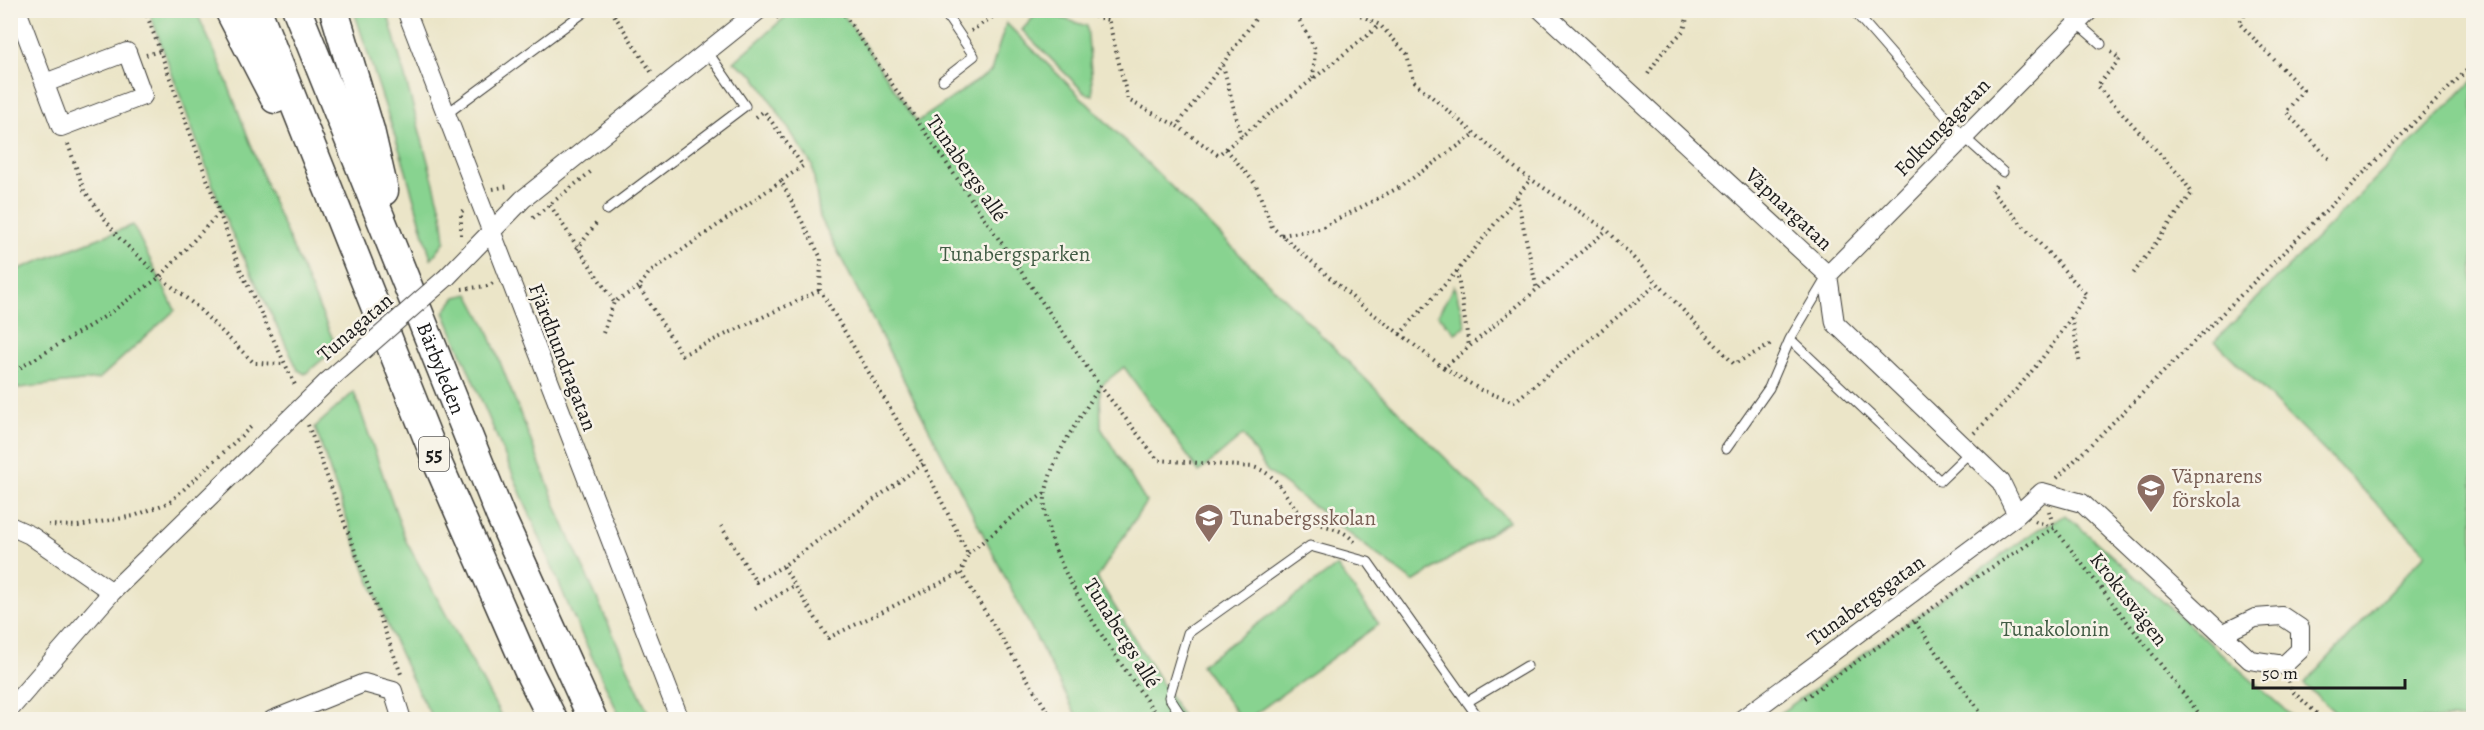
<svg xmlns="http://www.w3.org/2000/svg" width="2484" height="730" font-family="Alegreya,serif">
	<rect width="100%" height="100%" fill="#f7f3e8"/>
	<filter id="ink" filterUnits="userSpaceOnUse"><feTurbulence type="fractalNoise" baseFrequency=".0167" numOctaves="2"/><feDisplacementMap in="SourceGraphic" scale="12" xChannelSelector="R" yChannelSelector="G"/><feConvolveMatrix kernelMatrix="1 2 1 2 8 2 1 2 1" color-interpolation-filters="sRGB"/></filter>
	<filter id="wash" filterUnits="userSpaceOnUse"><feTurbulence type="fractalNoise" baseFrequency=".008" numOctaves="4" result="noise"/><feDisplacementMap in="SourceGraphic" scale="24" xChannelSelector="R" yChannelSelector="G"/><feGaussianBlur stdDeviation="1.35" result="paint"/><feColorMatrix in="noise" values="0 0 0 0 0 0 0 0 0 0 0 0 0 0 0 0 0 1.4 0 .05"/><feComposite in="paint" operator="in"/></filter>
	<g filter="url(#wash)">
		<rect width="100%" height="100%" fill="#ebe5c8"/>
		<!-- green -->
		<path fill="#88d390" stroke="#527856" stroke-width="1.5" d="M149 11H196L221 66 272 200 335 344 328 355 305 374 298 370 226 221Z
			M354 11H387L442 213 445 241 431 259 403 161Z
			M792 11H841L917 122 991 71 1006 23 1509 521 1413 582 1267 471 1243 435 1199 472 1124 367 1100 386 1101 428 1146 502 1097 578 1184 719H1078L820 217 812 165 754 75 734 62Z
			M1039 11 1087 26 1093 95 1085 93 1022 30Z
			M2473 80V719H2342L2304 684 2426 553 2215 341Z
			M133 225 175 310 99 379 11 389V272Z
			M1454 286 1466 326 1455 333 1438 315Z
			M469 294 486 326 561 518 651 719H621L572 614 444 312 456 297Z
			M354 392 406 541 503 719H433C382 628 349 526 315 427Z
			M2066 515 2295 719H1772L2037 530Z
			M1337 566 1379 624 1248 719H1241L1201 665Z"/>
	</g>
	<g filter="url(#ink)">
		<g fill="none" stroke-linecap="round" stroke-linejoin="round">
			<!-- service casing -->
			<g stroke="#3b3a36" stroke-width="11">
				<path id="service" d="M943 10 974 56 943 80
					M1853 10 1964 137 2003 172
					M2077 23 2101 44
					M445 115 587 10
					M607 210 745 106 707 51
					M1827 277 1790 339 1940 481 1971 451
					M1726 449 1769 388 1790 339
					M1467 702 1527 666
					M1184 720 1169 697 1188 633 1310 546 1368 562 1480 720"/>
			</g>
			<!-- minor casing -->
			<g stroke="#3b3a36" stroke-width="20">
				<path id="minor" d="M17 10 61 127 143 96 127 52 45 83
					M406 10 680 720
					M1541 10 1828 275 1835 323 2001 482 2017 515
					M1828 275 2090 10
					M447 277 523 199 759 10
					M10 526 30 535 112 592
					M10 709 112 592 328 381
					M272 720 364 683 393 691 402 720
					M1741 720 2017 515 2042 492 2082 503 2250 660 2284 665 2300 650V628L2282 616 2255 618 2222 634"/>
			</g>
			<!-- primary casing -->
			<g stroke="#3b3a36" stroke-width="31">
				<g id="primary">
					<path d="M229 10 275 99"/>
					<path d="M257 10 438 464 529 672 553 720"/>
					<path id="s1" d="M297 10 500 515 593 720"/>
					<path d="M334 10 370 130 384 191"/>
				</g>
			</g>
			<!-- path -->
			<path stroke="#3b3a36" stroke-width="4" stroke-dasharray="1.5 4.5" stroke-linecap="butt" d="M145 10 240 269 296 387
				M611 10 652 73
				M841 10 1100 386 1158 460 1253 467C1281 475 1283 498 1303 515 1319 529 1343 525 1356 544
				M1071 10 1108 20
				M1106 10 1128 100 1177 126
				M1262 10 1177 126 1218 155 1380 25
				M1294 10 1315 49 1313 80
				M1350 10 1380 25 1407 54 1413 81 1520 172 1607 230 1734 364 1772 344
				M2248 10 2239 23 2303 90 2286 112 2331 161
				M776 18 786 10
				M971 31 1003 10
				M2111 52 2120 59 2097 86 2182 178 2192 193 2133 274
				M146 55 160 51
				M1223 65 1241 137
				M1648 74 1661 54 1684 30 1689 10
				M756 117 764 111 803 166 781 181 821 258 820 290 923 464 968 554 961 573 1053 720
				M68 144 84 190 118 237 160 277 196 306 254 363 284 364
				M1226 149 1256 185 1272 227 1360 304 1400 334 1457 271 1530 180
				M781 181 649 273 639 287 682 355 820 290
				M493 189 509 186
				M1517 197 1537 290
				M550 205 614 302
				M533 218 593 170
				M461 235V212L465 209
				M1282 235 1319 229 1400 187 1475 134
				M577 249 598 221
				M1457 271 1469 346
				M462 289 487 286 493 283
				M2072 318 2080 365
				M603 333 614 302 639 287
				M1400 334 1444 368 1607 230
				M1444 368 1481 390 1514 402 1656 285
				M10 374 104 317 160 277 219 213
				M1100 386C1079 420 1054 452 1046 491 1033 551 1126 669 1160 720
				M308 425 401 674
				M1974 433C2018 392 2055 345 2086 294L1992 192 1997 183
				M923 464 783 566 828 638 961 573
				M2057 478 2474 63
				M1304 517 1306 532
				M2035 521 2054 528 2204 720
				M48 525 78 526 134 516 170 502 253 425
				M721 526 756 582 783 566
				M968 554 1019 511 1045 493
				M755 609 795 585
				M1915 622 1986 720
				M2289 681 2292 691 2324 720
				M1805 698 1978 576 2054 528 2049 511"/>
			<!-- service -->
			<use href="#service" stroke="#fff" stroke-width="9"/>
			<!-- minor -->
			<use href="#minor" stroke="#fff" stroke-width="18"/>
			<!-- primary -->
			<use href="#primary" stroke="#fff" stroke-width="28"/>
			<!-- minor-bridge casing -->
			<g stroke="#3b3a36" stroke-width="20" stroke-linecap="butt">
				<path id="minor-bridge" d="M328 381 447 277"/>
			</g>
			<!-- minor-bridge -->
			<use href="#minor-bridge" stroke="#fff" stroke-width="18"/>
		</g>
	</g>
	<!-- icons -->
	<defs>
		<g id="school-pin" transform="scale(1.5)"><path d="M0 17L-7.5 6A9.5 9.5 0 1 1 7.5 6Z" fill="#8d6e63" stroke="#f7f3e8"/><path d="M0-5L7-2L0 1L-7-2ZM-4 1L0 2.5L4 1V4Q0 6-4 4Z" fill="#fff"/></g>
	</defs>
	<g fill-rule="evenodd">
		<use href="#school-pin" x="2151" y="488"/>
		<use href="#school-pin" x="1209" y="518"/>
	</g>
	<g text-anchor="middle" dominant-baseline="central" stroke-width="5" stroke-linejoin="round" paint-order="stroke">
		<!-- shield labels -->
		<rect fill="#f7f3e8" stroke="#5e5c59" stroke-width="1.5" x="419" y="437" width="30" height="34" rx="4.5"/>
		<g font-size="20" font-weight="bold" fill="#1c1c1c">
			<text x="434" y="454">55</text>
		</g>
		<!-- street labels -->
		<g font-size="21" fill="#1c1c1c" stroke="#f7f3e8">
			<text transform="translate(1942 127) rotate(-46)">Folkungagatan</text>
			<text transform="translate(967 168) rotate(55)">Tunabergs allé</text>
			<text transform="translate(1789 209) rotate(43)">Väpnargatan</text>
			<text transform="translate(355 327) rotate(-41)">Tunagatan</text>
			<text transform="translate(563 357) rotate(69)">Fjärdhundragatan</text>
			<text stroke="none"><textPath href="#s1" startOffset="386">Bärbyleden</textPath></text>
			<text transform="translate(2129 599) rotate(52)">Krokusvägen</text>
			<text transform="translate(1866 600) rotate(-36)">Tunabergsgatan</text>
			<text transform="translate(1122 633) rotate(58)">Tunabergs allé</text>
		</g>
		<!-- park labels -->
		<g font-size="21" fill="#425c45" stroke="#f7f3e8">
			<text x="1015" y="254">Tunabergsparken</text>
			<text x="2055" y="629">Tunakolonin</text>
		</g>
		<!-- education labels -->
		<g font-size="21" fill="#785e54" stroke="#f7f3e8" text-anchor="start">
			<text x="2172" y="476">Väpnarens<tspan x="2172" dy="24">förskola</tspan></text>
			<text x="1230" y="518">Tunabergsskolan</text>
		</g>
	</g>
	<!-- margin -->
	<rect width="2484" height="730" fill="none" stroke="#f7f3e8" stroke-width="36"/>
	<!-- scale -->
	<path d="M2253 679v9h152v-9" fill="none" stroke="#1c1c1c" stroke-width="3"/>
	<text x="2262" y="679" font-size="18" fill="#1c1c1c" stroke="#f7f3e8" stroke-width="4.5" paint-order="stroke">50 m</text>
</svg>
